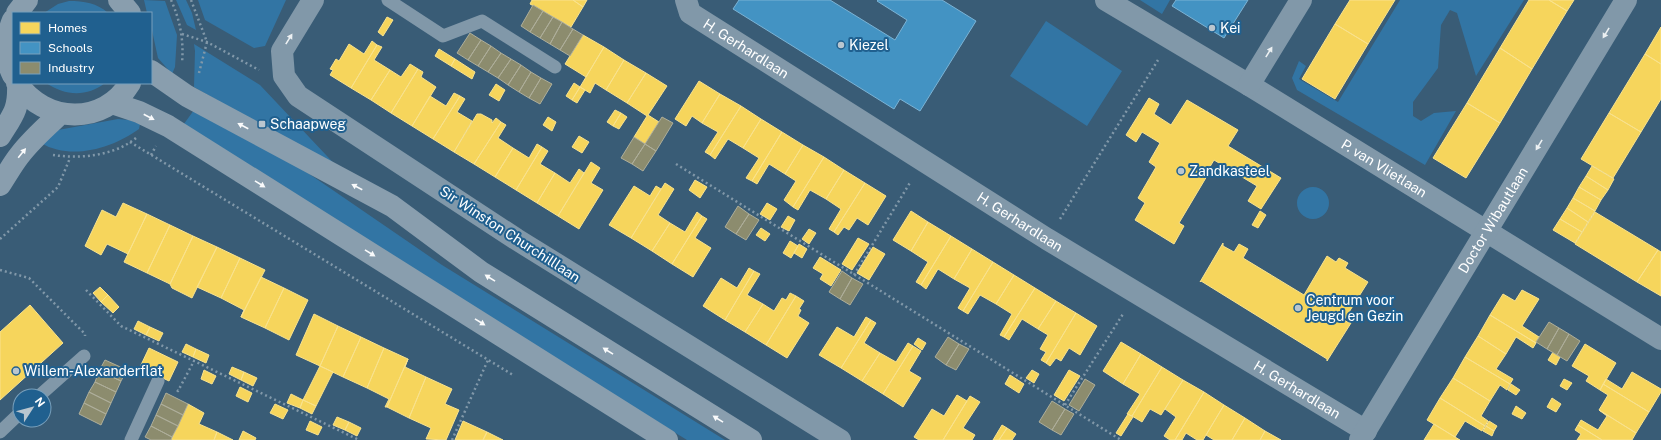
<svg xmlns="http://www.w3.org/2000/svg" width="1661" height="440" font-family="'Public Sans',sans-serif">
	<rect width="100%" height="100%" fill="#395c76"/>
	<!-- green -->
	<path fill="#3275a4" d="M144 0 165 1 177 35 175 67 172 74 158 58 151 26V13H147Z
		M176 0H186L192 13 196 30 187 25Z
		M198 0H286L265 46 254 48 205 20Z
		M1140 0H1170L1162 14Z
		M1400 0H1524L1476 76 1457 13 1450 10 1441 25 1438 68 1413 102V116L1421 121 1434 113 1456 111 1425 165 1297 90 1292 78 1299 61 1306 66 1299 79 1338 102Z
		M69 1C84 1 97 3 108 13H44L58 4Z
		M1046 21 1122 71 1087 126 1010 76Z
		M194 44 260 85 343 173 194 87 195 51Z
		M46 83H105C87 97 65 96 46 83Z
		M194 110 286 158 442 265 725 440H687L181 128Z
		M118 119 129 120 140 124 139 129C113 148 71 161 41 143L58 130Z
		M1297 203a16 16 0 1 1 32 0a16 16 0 1 1-32 0Z"/>
	<!-- homes -->
	<path fill="#f6d55c" stroke="#f9e28d" d="M532 0H573L583 7 571 27 530 4Z
		M573 0H587L583 7Z
		M1350 0H1395L1368 44 1335 24Z
		M1529 0H1549L1567 11 1532 69 1500 48Z
		M1549 0H1574L1567 11Z
		M387 17 393 20 383 36 378 32Z
		M1335 24 1368 44 1335 99 1302 79Z
		M1661 27V64L1645 54Z
		M583 35 604 47 586 77 565 64Z
		M372 41 377 45 351 88 330 75 333 70 330 69 336 59 339 61 349 44 364 54Z
		M377 45 382 47 374 60 390 70 371 100 351 88Z
		M604 47 624 60 606 90 595 83 590 93 580 87Z
		M1500 48 1532 69 1500 123 1467 103Z
		M439 49 455 59 451 66 435 56Z
		M1645 54 1661 64V99L1641 132 1609 113Z
		M455 59 475 72 472 79 451 66Z
		M624 60 646 73 627 103 606 90Z
		M410 64 418 69 391 113 371 100 390 70 401 77Z
		M418 69 423 72 421 77 436 87 412 126 391 113Z
		M646 73 667 86 648 115 659 122 645 144 634 137 647 116 627 103Z
		M699 81 720 94 702 123 692 116 686 126 675 119Z
		M574 83 580 87 572 100 566 96Z
		M496 84 505 90 499 101 489 95Z
		M580 87 585 90 577 103 572 100Z
		M454 93 460 96 433 139 412 126 430 96 446 106Z
		M720 94 741 106 710 155 705 152 718 132 702 123Z
		M460 96 465 99 457 112 472 121 454 152 433 139Z
		M1149 98 1159 104 1154 114 1171 125 1187 100 1238 130 1228 146 1281 178 1261 209 1248 201 1257 186 1214 160 1205 175 1207 176 1179 223 1184 226 1174 244 1135 220 1145 203 1138 198 1156 167 1149 162 1160 143 1142 132 1136 142 1126 135Z
		M1467 103 1500 123 1466 178 1433 158Z
		M741 106 761 119 743 148 728 139 715 159 710 155Z
		M615 110 621 113 613 126 607 122Z
		M621 113 627 117 619 129 613 126Z
		M1609 113 1641 132 1613 178 1581 159Z
		M477 114H481L492 120V123L496 118 501 122 474 164 454 152Z
		M548 117 556 122 552 131 543 125Z
		M761 119 782 132 752 181 746 178 759 158 743 148Z
		M501 122 506 125 498 138 513 148 495 177 474 164Z
		M782 132 803 145 785 174 769 164 757 184 752 181Z
		M579 136 589 142 582 153 572 147Z
		M537 144 542 147 516 190 495 177 513 148 529 158Z
		M803 145 824 157 793 207 784 200 796 181 785 174Z
		M542 147 548 151 540 164 555 173 537 203 516 190Z
		M824 157 844 170 826 199 810 190 798 210 793 207Z
		M591 162 600 168 591 183 603 190 579 229 558 216Z
		M1592 166 1614 179 1608 190 1586 176Z
		M579 169 584 173 558 216 537 203 555 173 570 183Z
		M844 170 865 183 834 232 829 229 841 209 826 199Z
		M1586 176 1608 190 1601 200 1579 187Z
		M695 180 707 187 700 198 689 190Z
		M665 183 674 189 658 215 670 223 652 251 631 238Z
		M865 183 886 196 868 225 857 218 849 230 844 227 838 235 834 232Z
		M634 186 650 196 656 186 661 189 631 238 609 225Z
		M1579 187 1601 200 1595 211 1573 198Z
		M1573 198 1595 211 1588 222 1567 208Z
		M123 203 147 214 128 254 107 244 101 255 85 246 102 210 116 217Z
		M767 203 777 209 770 220 760 214Z
		M1567 208 1588 222 1582 232 1560 219Z
		M911 211 928 222 911 251 893 240Z
		M1260 211 1266 215 1258 228 1252 225Z
		M697 212 702 216 672 264 652 251 670 223 685 232Z
		M1595 212 1658 250 1637 282 1575 244Z
		M147 214 170 225 147 273 124 262Z
		M702 216 707 219 695 238 711 248 693 277 672 264Z
		M788 216 795 220 789 231 781 227Z
		M1560 219 1582 232 1575 243 1553 230Z
		M928 222 951 236 921 285 916 282 928 262 911 251Z
		M170 225 193 236 170 284 147 273Z
		M761 228 770 234 765 241 756 235Z
		M809 229 816 233 809 244 802 239Z
		M193 236 217 247 192 298 172 288 170 284Z
		M951 236 972 249 954 279 938 269 926 289 921 285Z
		M858 238 869 244 852 270 842 264Z
		M790 241 798 246 791 258 783 253Z
		M1223 243V246L1234 252 1239 244 1248 249 1243 258 1304 295 1327 256 1336 262 1339 258 1348 263 1345 268 1368 282 1344 320 1349 323 1350 322 1351 323 1327 361V359L1201 281 1200 282Z
		M799 244 807 249 802 258 794 253Z
		M217 247 240 258 221 298 197 287Z
		M873 247 885 254 869 280 857 273Z
		M972 249 993 262 963 311 958 308 970 288 954 279Z
		M1658 250 1661 252V296L1637 282Z
		M820 257 841 270 831 286 820 279 823 274 813 268Z
		M240 258 265 270 241 317 244 310 221 298Z
		M993 262 1014 275 996 304 980 295 968 314 963 311Z
		M749 268 754 271 725 320 703 306 721 278 737 288Z
		M754 271 760 274 747 295 763 304 745 332 725 320Z
		M1014 275 1035 288 1004 337 1000 335 1012 314 996 304Z
		M261 277 284 288 265 328 241 317Z
		M100 287 108 295 101 302 93 293Z
		M284 288 308 300 289 340 265 328Z
		M1035 288 1056 301 1038 329 1022 319 1009 340 1004 337Z
		M1522 290 1539 299 1522 326 1539 337 1536 343 1490 315 1503 294 1515 301Z
		M790 293 796 296 766 345 745 332 763 304 774 311 782 298 786 300Z
		M108 295 119 307 113 313 101 302Z
		M796 296 804 301 799 309 801 310 798 316 809 323 787 358 766 345Z
		M1056 301 1076 313 1046 363 1041 360 1046 352 1040 349 1048 335 1038 329Z
		M30 305 63 343 0 400V332Z
		M1076 313 1097 326 1080 355 1069 348 1061 361 1056 358 1050 366 1046 363Z
		M314 314 338 326 320 366 296 355Z
		M1490 315 1536 343 1533 348 1516 337 1506 354 1478 336Z
		M866 317 871 320 841 368 819 355 837 327 854 337Z
		M871 320 876 323 864 343 880 353 862 381 841 368Z
		M138 321 150 327 146 335 134 329Z
		M338 326 361 337 343 377 320 366Z
		M150 327 163 333 159 341 146 335Z
		M1478 336 1506 354 1496 369 1513 379 1510 384 1465 357Z
		M361 337 384 348 367 388 343 377Z
		M918 338 926 343 922 350 914 344Z
		M1121 342 1141 354 1123 384 1103 371Z
		M908 343 913 346 883 394 862 381 880 353 896 362Z
		M186 344 196 349 193 357 182 352Z
		M1585 344 1616 363 1600 390 1586 381 1589 376 1572 366Z
		M913 346 921 351 909 371 921 378 903 407 883 394Z
		M149 348 178 362 169 381 140 367Z
		M384 348 408 359 387 407H385L389 399 367 388Z
		M196 349 209 355 206 363 193 357Z
		M1553 352 1560 357 1556 365 1548 360Z
		M1141 354 1162 367 1132 416 1127 414 1140 394 1123 384Z
		M1465 357 1510 384 1507 390 1500 385 1490 401 1453 378Z
		M408 359 405 367 426 377 409 418 387 407Z
		M320 366 333 372 316 406 303 400Z
		M232 367 244 372 241 380 229 374Z
		M1162 367 1183 380 1161 415 1150 409 1142 422 1132 416Z
		M204 370 216 376 212 384 201 379Z
		M1032 370 1039 374 1034 383 1026 378Z
		M1069 370 1080 376 1064 401 1054 395Z
		M244 372 257 378 253 386 241 380Z
		M1632 372 1661 389V392L1649 412 1603 384 1606 379 1622 389Z
		M1010 375 1024 384 1019 393 1005 384Z
		M426 377 452 389 445 404 459 410 446 440 426 439 431 428 409 418Z
		M1453 378 1490 401 1481 416 1488 421 1485 426 1440 398Z
		M1564 379 1572 383 1567 390 1560 386Z
		M1183 380 1204 392 1175 440H1170L1164 436 1176 417 1165 409Z
		M1511 384 1520 390 1516 395 1508 390Z
		M1603 384 1649 412 1636 433 1599 410 1608 395 1600 390Z
		M240 387 252 393 248 402 236 396Z
		M1204 392 1224 405 1203 440H1197L1186 433 1182 440H1175Z
		M291 394 303 400 300 408 287 403Z
		M957 395 967 401 943 440H919L914 437 932 409 944 416Z
		M970 396 980 402 963 428 975 435 972 440H943Z
		M1440 398 1485 426 1482 431 1465 421 1455 437 1427 420Z
		M1552 398 1561 404 1556 412 1547 407Z
		M303 400 316 406 312 414 300 408Z
		M188 404 204 413 199 424 217 432 214 440H171Z
		M275 404 288 410 283 419 270 413Z
		M1224 405 1245 418 1232 440H1214L1206 435Z
		M1516 406 1526 413 1522 419 1512 414Z
		M1599 410 1636 433 1632 440H1602L1578 425 1581 420 1598 430 1607 416Z
		M1128 414 1133 417 1121 436 1116 433Z
		M337 417 349 422 345 430 333 425Z
		M1245 418 1265 431 1260 440H1232Z
		M310 421 322 427 318 435 306 430Z
		M463 421 487 432 483 440H455Z
		M1489 421 1497 426 1494 431 1486 426Z
		M349 422 361 428 357 436 345 430Z
		M1434 424 1455 437 1460 440H1424Z
		M1002 425 1007 428 999 440H993Z
		M1578 425 1602 440H1577L1581 434 1575 430Z
		M1486 426 1494 431 1492 436 1483 431Z
		M1007 428 1016 434 1012 440H999Z
		M243 431 256 438 255 440H239Z
		M1265 431 1281 440H1260Z
		M217 432 233 440H214Z
		M487 432 503 440H483Z"/>
	<!-- schools -->
	<path fill="#4393c3" stroke="#7bb3d5" d="M739 0H830L895 40 907 20 877 1 878 0H942L976 21 920 111 900 99 894 109 733 9Z
		M1176 0H1248L1224 38 1172 6Z"/>
	<!-- industry -->
	<path fill="#8c8c6e" stroke="#aeae9a" d="M533 5 543 11 530 32 521 26Z
		M543 11 553 17 540 38 530 32Z
		M553 17 562 22 550 44 540 38Z
		M562 22 573 29 560 50 550 44Z
		M573 29 583 35 570 56 560 50Z
		M470 33 481 40 468 60 457 53Z
		M481 40 491 46 478 66 468 60Z
		M491 46 501 53 488 72 478 66Z
		M501 53 511 59 498 78 488 72Z
		M511 59 521 65 508 85 498 78Z
		M521 65 531 72 519 92 508 85Z
		M531 72 541 78 529 98 519 92Z
		M541 78 552 84 540 104 529 98Z
		M662 117 673 123 656 151 645 144Z
		M634 137 645 144 632 164 621 158Z
		M645 144 656 151 643 171 632 164Z
		M738 206 749 214 736 234 725 227Z
		M749 214 759 220 746 240 736 234Z
		M842 271 852 278 840 299 829 292Z
		M852 278 863 284 850 305 840 299Z
		M1549 322 1559 328 1547 349 1536 342Z
		M1559 328 1569 334 1557 355 1547 349Z
		M1569 334 1580 341 1567 361 1557 355Z
		M948 337 959 344 946 365 935 357Z
		M959 344 969 349 956 370 946 365Z
		M105 360 127 370 121 381 99 371Z
		M99 371 121 381 116 392 95 382Z
		M1085 379 1095 385 1079 411 1069 405Z
		M95 382 116 392 111 403 89 392Z
		M89 392 111 403 106 414 84 403Z
		M166 393 188 404 183 415 161 404Z
		M1052 401 1065 409 1052 430 1039 422Z
		M84 403 106 414 101 425 79 414Z
		M161 404 183 415 178 426 156 415Z
		M1065 409 1074 414 1061 435 1052 430Z
		M156 415 178 426 172 437 151 426Z
		M151 426 172 437 171 440H151L145 437Z"/>
	<g fill="none" stroke-linecap="round" stroke-linejoin="round">
		<!-- path -->
		<path stroke="#8198a9" stroke-width="2.5" stroke-dasharray="2 3" stroke-linecap="butt" d="M171 0C180 20 184 40 182 63
			M191 0 207 42 199 73
			M182 34 207 42 259 70
			M130 142 513 375
			M53 155C80 159 114 156 136 138
			M151 155 156 146
			M676 164 1121 440
			M1060 219 1158 60
			M0 239 58 187 70 158
			M0 270 29 278 85 334V336
			M854 275 911 181
			M86 290 121 326 359 440
			M177 390 178 391 194 361
			M1065 405 1123 314
			M452 440 488 360"/>
		<!-- lane -->
		<path stroke="#8198a9" stroke-width="13" d="M388 0 443 36 482 21 555 67
			M39 396 84 356
			M0 432 20 413
			M131 440 158 381"/>
		<!-- street -->
		<g stroke="#8198a9" stroke-width="22">
			<path d="M313 0 282 51 284 76 298 96 516 239 840 440"/>
			<path id="s1" d="M686 0 690 13 1047 239 1366 431"/>
			<path id="s2" d="M1106 0 1249 85 1661 339"/>
			<path d="M1249 85 1301 0"/>
			<path id="s3" d="M1360 440 1626 0"/>
		</g>
		<!-- secondary -->
		<path stroke="#899eae" stroke-width="22" d="M119 0 130 13
			M17 13 27 0
			M13 20C6 37 4 57 13 75
			M151 71 187 96 392 206 481 272 751 440
			M17 83C45 124 104 126 130 83
			M112 103 139 112 168 126 667 440
			M0 136C13 115 19 110 18 84
			M0 185C6 176 12 165 19 156 31 140 46 127 60 114"/>
	</g>
	<!-- one-way arrows -->
	<defs><path id="oneway-solid" d="M-6-.8H1V-3.2L6.5 0L1 3.2V.8H-6Z"/></defs>
	<g fill="#ecf0f2">
		<use href="#oneway-solid" transform="translate(1606 33) rotate(121)"/>
		<use href="#oneway-solid" transform="translate(289 39) rotate(-58)"/>
		<use href="#oneway-solid" transform="translate(1269 52) rotate(-58)"/>
		<use href="#oneway-solid" transform="translate(1539 145) rotate(121)"/>
	</g>
	<g fill="#f9fafb">
		<use href="#oneway-solid" transform="translate(149 117) rotate(28)"/>
		<use href="#oneway-solid" transform="translate(243 126) rotate(-152)"/>
		<use href="#oneway-solid" transform="translate(22 153) rotate(-51)"/>
		<use href="#oneway-solid" transform="translate(260 184) rotate(32)"/>
		<use href="#oneway-solid" transform="translate(357 187) rotate(-152)"/>
		<use href="#oneway-solid" transform="translate(370 253) rotate(32)"/>
		<use href="#oneway-solid" transform="translate(490 278) rotate(-148)"/>
		<use href="#oneway-solid" transform="translate(480 322) rotate(32)"/>
		<use href="#oneway-solid" transform="translate(608 351) rotate(-148)"/>
		<use href="#oneway-solid" transform="translate(718 419) rotate(-148)"/>
	</g>
	<!-- markers -->
	<g fill="#bac6cf" stroke="#20608f" stroke-width="1.5">
		<circle cx="1212" cy="28" r="4"/>
		<circle cx="841" cy="45" r="4"/>
		<rect x="258" y="120" width="8" height="8" rx="2"/>
		<circle cx="1181" cy="171" r="4"/>
		<circle cx="1298" cy="308" r="4"/>
		<circle cx="16" cy="371" r="4"/>
	</g>
	<g text-anchor="middle" dominant-baseline="central" stroke-width="4" stroke-linejoin="round" paint-order="stroke">
		<!-- poi labels -->
		<g font-size="14" fill="#fff" stroke="#20608f" text-anchor="start">
			<text x="1220" y="28">Kei</text>
			<text x="849" y="45">Kiezel</text>
			<text x="270" y="124">Schaapweg</text>
			<text x="1189" y="171">Zandkasteel</text>
			<text x="1306" y="300">Centrum voor<tspan x="1306" dy="16">Jeugd en Gezin</tspan></text>
			<text x="24" y="371">Willem-Alexanderflat</text>
		</g>
		<!-- street labels -->
		<g font-size="14" fill="#fff" stroke="#20608f">
			<text stroke="none"><textPath href="#s1" startOffset="80">H. Gerhardlaan</textPath></text>
			<text stroke="none"><textPath href="#s2" startOffset="325">P. van Vlietlaan</textPath></text>
			<text stroke="none"><textPath href="#s3" startOffset="257">Doctor Wibautlaan</textPath></text>
			<text stroke="none"><textPath href="#s1" startOffset="404">H. Gerhardlaan</textPath></text>
			<text transform="translate(510 234) rotate(33)">Sir Winston Churchilllaan</text>
			<text stroke="none"><textPath href="#s1" startOffset="728">H. Gerhardlaan</textPath></text>
		</g>
	</g>
	<!-- legend -->
	<rect x="12" y="12" width="140" height="72" fill="#20608f" stroke="#79a0bc"/>
	<rect x="20" y="22" width="20" height="12" fill="#f6d55c" stroke="#79a0bc"/>
	<text x="48" y="32" font-size="12" fill="#ffffff">Homes</text>
	<rect x="20" y="42" width="20" height="12" fill="#4393c3" stroke="#79a0bc"/>
	<text x="48" y="52" font-size="12" fill="#ffffff">Schools</text>
	<rect x="20" y="62" width="20" height="12" fill="#8c8c6e" stroke="#79a0bc"/>
	<text x="48" y="72" font-size="12" fill="#ffffff">Industry</text>
	<!-- north arrow -->
	<g transform="translate(32 408) rotate(54)"><circle r="19" fill="#20608f" stroke="#79a0bc"/>
	<path d="M0-3L7 15L0 10L-7 15Z" fill="#bac6cf"/>
	<text y="-6" font-size="11" font-weight="bold" text-anchor="middle" fill="#ffffff">N</text>
	</g>
</svg>
